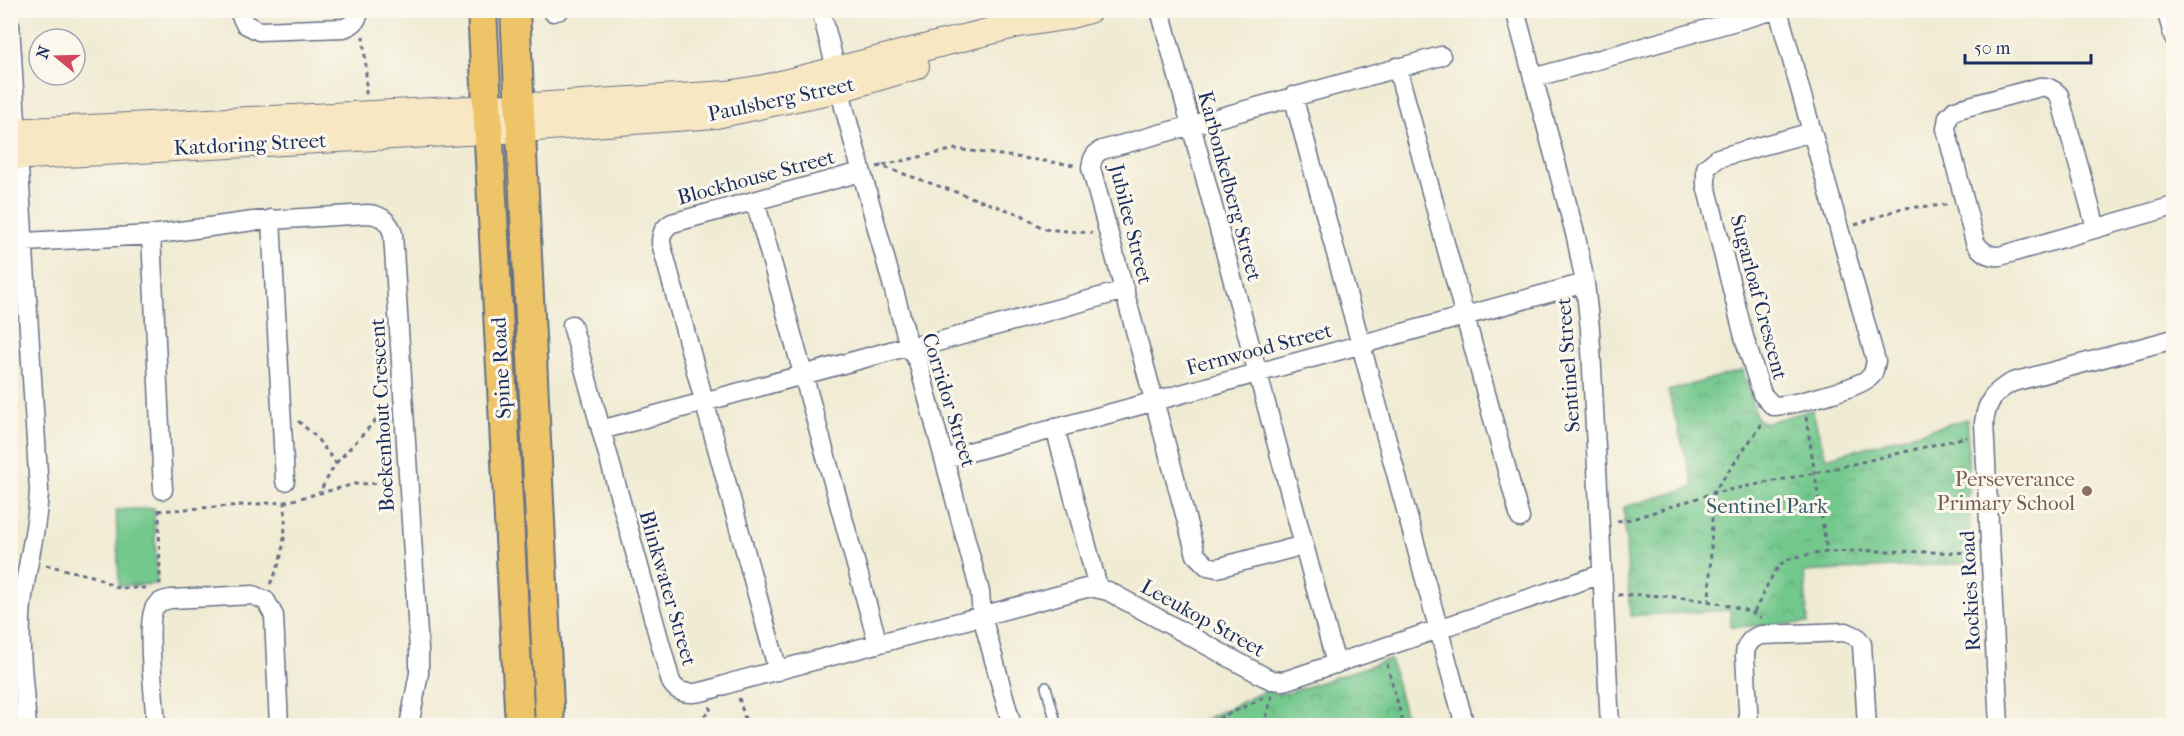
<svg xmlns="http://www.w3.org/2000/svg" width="2184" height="736" font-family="'IM FELL French Canon',serif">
	<defs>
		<pattern id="park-crowns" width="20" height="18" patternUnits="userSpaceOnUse" patternTransform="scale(1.5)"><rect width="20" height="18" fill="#73c88d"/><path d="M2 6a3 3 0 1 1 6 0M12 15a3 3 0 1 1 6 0" fill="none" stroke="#5ea376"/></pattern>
	</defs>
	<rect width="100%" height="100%" fill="#fbf7ec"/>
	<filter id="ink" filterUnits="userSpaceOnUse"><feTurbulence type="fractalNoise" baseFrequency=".0167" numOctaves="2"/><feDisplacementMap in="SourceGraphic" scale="12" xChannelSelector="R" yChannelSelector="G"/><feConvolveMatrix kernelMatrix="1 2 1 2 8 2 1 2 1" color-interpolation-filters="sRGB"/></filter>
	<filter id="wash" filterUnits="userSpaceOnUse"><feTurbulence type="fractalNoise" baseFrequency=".008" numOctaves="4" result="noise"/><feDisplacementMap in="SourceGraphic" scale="24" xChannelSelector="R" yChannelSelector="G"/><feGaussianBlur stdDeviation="1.35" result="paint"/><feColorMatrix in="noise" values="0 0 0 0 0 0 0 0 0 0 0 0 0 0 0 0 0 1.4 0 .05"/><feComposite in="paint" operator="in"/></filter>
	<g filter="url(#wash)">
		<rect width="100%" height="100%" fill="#f0ebd3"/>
		<!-- green -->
		<path fill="#73c88d" stroke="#477c76" stroke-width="1.5" d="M154 508 157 584 119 586 116 510Z"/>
		<!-- park -->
		<path fill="url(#park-crowns)" stroke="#477c76" stroke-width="1.5" d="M1743 370 1757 419 1765 423 1812 410 1826 458 1967 419 1971 563 1804 572 1808 623 1731 627 1730 610 1630 616 1624 507 1694 487 1668 391Z
			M1390 659 1408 725H1193L1265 691 1273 693H1288Z"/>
	</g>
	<g filter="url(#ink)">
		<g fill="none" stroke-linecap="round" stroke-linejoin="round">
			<!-- lane casing -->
			<g stroke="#667187" stroke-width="12">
				<path id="lane" d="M1046 687 1057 726"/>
			</g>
			<!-- street casing -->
			<g stroke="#667187" stroke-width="21">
				<path id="street" d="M238 10 245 24 259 31 344 28C354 24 357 21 360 10
					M821 10 836 69 844 107 909 346 918 362 980 592 982 616 1012 726
					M1160 10 1336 664
					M1515 10 1576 237 1585 283 1590 329 1610 726
					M1778 10 1876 361C1875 365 1874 372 1872 375 1863 388 1789 406 1773 406L1762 394 1744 337 1706 185V168L1718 158 1812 132
					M2166 10 2174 38
					M553 12 560 10
					M10 25 39 490C38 526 28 560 23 596 17 638 24 683 27 726
					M1397 67 1520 518
					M1533 78 1775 10
					M1293 96 1465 726
					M755 201 878 644
					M271 219 285 481
					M2096 228 2059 95C2053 89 2048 86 2040 87L1955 110 1948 117 1946 129 1975 242C1981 252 1989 257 2000 256L2174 206
					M151 235 163 490
					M25 242 151 235 253 221 368 214C382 215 389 221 393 234L419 650V673L409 726
					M572 325 671 682C683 704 716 687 734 682L1090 587 1108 591 1265 677 1272 680 1284 681 1602 574
					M1055 428 1098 587
					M601 430 909 346 930 344 1125 290
					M944 459 1585 283
					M1304 545 1217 568 1207 566 1196 555 1091 168C1092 159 1094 154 1102 150L1441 56
					M778 671 661 243C661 233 664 228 672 223L861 172
					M156 726C155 705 145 621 155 607 159 601 165 600 171 599L253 595 266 601 274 616 279 726
					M1749 726 1745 656C1745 646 1750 638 1761 635L1846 632 1857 637 1862 644 1867 726
					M1999 726 1984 422C1987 402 1994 391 2013 382L2174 339"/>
			</g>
			<!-- secondary casing -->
			<g stroke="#667187" stroke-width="28">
				<path id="secondary" d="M10 132 550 105 727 94 764 88 1019 24 1064 17 1089 10
					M10 157 522 129 716 115 839 89 916 66"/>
			</g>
			<!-- primary casing -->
			<g stroke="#667187" stroke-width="32">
				<path id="primary" d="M482 10 520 726
					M515 10 550 726"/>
			</g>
			<!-- path -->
			<path stroke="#667187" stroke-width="3" stroke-dasharray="4.5 4.5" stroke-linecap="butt" d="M363 36 366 67V95
				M883 165 956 149 1074 165
				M877 167 881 166 1022 215 1044 229 1092 233
				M1855 225 1902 208 1947 205
				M1806 417 1827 552
				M298 421 315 436 336 463 319 493
				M336 463 379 417 389 416
				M159 509 160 584
				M158 511 285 502 355 484 392 483
				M1617 521 1632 519 1713 493 1764 421
				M46 565 96 577 118 588H146L148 591
				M270 584C284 560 286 530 285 503
				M1618 595C1650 593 1737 600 1761 618
				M1709 603 1713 493 1815 473 1967 437
				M1754 612C1759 603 1774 569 1781 564 1811 542 1931 555 1973 552
				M1387 664 1404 726
				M739 698 747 726
				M689 726 711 711 709 706
				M1202 726 1268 696
				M1264 726 1272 695"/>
			<!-- lane -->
			<use href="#lane" stroke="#fff" stroke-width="9"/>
			<!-- street -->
			<use href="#street" stroke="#fff" stroke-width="18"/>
			<!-- secondary -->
			<use href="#secondary" stroke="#f8e7c3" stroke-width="26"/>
			<!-- primary -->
			<use href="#primary" stroke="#eec469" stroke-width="28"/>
		</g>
	</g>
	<!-- markers -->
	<circle fill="#8d6e63" stroke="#fbf7ec" stroke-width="2" cx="2087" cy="491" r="6"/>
	<g text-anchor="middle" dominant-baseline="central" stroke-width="6" stroke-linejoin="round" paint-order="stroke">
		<!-- street labels -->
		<g font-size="21" fill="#1b2f5e" stroke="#fbf7ec">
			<text transform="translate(781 99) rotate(-12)">Paulsberg Street</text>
			<text transform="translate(250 144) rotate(-3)">Katdoring Street</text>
			<text transform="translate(756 177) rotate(-15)">Blockhouse Street</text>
			<text transform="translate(1230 186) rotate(75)">Karbonkelberg Street</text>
			<text transform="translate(1131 224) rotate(76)">Jubilee Street</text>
			<text transform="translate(1759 297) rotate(75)">Sugarloaf Crescent</text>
			<text transform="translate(1259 349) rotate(-15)">Fernwood Street</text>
			<text transform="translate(1568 365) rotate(-94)">Sentinel Street</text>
			<text transform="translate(501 368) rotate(-93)">Spine Road</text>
			<text transform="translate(949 400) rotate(73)">Corridor Street</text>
			<text transform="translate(382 415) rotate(-93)">Boekenhout Crescent</text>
			<text transform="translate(668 588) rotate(74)">Blinkwater Street</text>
			<text transform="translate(1970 591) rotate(-93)">Rockies Road</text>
			<text transform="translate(1203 618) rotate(29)">Leeukop Street</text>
		</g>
		<!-- education labels -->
		<g font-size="21" fill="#785e54" stroke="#fbf7ec" text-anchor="end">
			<text x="2075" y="479">Perseverance<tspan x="2075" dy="24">Primary School</tspan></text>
		</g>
		<!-- park labels -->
		<g font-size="21" fill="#355d6c" stroke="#fbf7ec">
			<text x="1767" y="506">Sentinel Park</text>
		</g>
	</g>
	<!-- margin -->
	<rect width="2184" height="736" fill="none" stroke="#fbf7ec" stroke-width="36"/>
	<!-- north arrow -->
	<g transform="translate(57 57) rotate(289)"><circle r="28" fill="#fbf7ec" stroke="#a1a7b3" stroke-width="1.5"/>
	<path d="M0-4.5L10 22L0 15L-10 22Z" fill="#d1495b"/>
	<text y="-9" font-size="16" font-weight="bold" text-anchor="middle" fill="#1b2f5e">N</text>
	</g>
	<!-- scale -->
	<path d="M1965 54v9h126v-9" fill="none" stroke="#1b2f5e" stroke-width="3"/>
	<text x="1974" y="54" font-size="18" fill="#1b2f5e" stroke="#fbf7ec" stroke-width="4.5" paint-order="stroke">50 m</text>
</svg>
